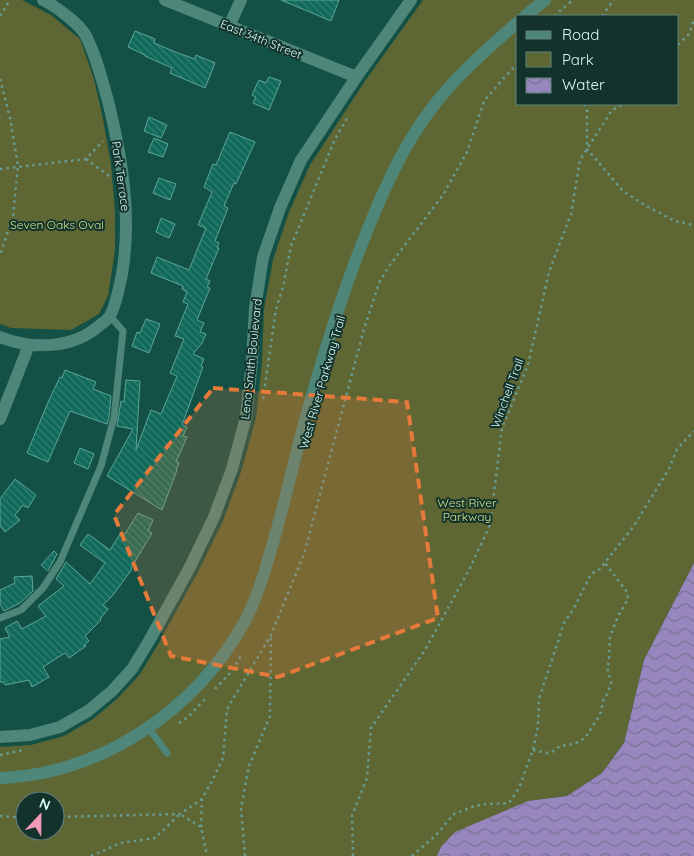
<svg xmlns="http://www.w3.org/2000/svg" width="694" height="856" font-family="Quicksand,sans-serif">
	<defs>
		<pattern id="water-waves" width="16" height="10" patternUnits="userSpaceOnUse" patternTransform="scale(1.25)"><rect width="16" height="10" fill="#9887be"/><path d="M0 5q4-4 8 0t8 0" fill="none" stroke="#797295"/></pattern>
		<pattern id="building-back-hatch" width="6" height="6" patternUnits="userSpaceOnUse" patternTransform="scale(1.25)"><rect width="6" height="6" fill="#10695a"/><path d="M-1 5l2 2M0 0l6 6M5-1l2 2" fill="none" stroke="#327f72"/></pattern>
	</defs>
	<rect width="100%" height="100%" fill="#135045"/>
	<!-- green -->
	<path fill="#5e6734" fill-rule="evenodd" d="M0 0H22L51 15 80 39 94 79 103 119 111 164 115 211V251L108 296 99 314 71 330 11 328 0 324Z
		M423 0H694V563L644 660 624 743 602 773 567 796 528 801 441 847 437 856H0V747L31 745 64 736 93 719 118 698 140 674 157 646 198 572 223 521 241 472 256 418 262 362 264 309 273 260 289 212 310 165 365 81ZM518 16H678V104H518ZM25 801H55V831H25Z"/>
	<!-- water -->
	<path fill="url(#water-waves)" d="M694 563V856H437L441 847 455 832 528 801 567 796 602 773 624 743 644 660Z"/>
	<!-- building -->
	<path fill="url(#building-back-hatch)" stroke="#5ca797" d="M281 0H339L331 21Z
		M135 31 155 39 154 43 178 53 195 59 196 55 215 63 205 88 170 73 172 68 145 56V55L128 47Z
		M269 77 281 81 269 110 253 103 256 97 252 95 259 80 266 83Z
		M149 117 167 125 161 138 144 131Z
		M230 132 255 142 236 184 234 183 224 206 228 208 215 241 219 243 217 248H219L206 279 210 281 207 287 210 288 197 320 204 323 200 332 206 334 202 343 193 354 204 359 201 366 203 367 182 425 187 427 183 436 187 437 176 462 179 463 176 470H177L162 510 107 476 133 429 117 426 121 401 124 402 126 380 140 381 136 450 151 410 161 414 177 376 170 373 184 339 175 336 188 304 183 302 187 292 182 289 183 286 151 273 157 257 189 270 206 228 198 225 212 192 204 187 213 164 216 165Z
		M154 138 168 144 163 157 148 152Z
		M159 178 176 184 170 200 153 193Z
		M161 218 175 224 169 238 156 232Z
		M146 319 160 324 149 353 132 346 137 332 140 333Z
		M65 370 96 382 93 389 111 396 109 417 107 424 70 411 48 462 27 453 49 400 60 377 62 378Z
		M80 448 94 454 88 469 74 463Z
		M15 479 36 495 28 508 23 505 15 515 20 520 5 532 0 526V499Z
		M138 513 153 520 148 531 152 533 131 568 132 569 113 595 103 605 108 609 100 619 101 620 85 636 89 641 84 645 86 646 69 658 65 653 43 667 49 677 32 687 29 680 5 685 4 682H0V639L10 637 5 628 17 621 22 629 46 616 38 606 64 586 56 579 66 562 90 584 105 563 80 545 88 534 110 550 120 534 123 537Z
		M54 551 57 554 48 571 41 565Z
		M32 576 33 591 20 603 4 611 0 604V590L15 583 14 577Z"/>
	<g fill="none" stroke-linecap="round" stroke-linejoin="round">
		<!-- path -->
		<path stroke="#699c91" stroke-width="2.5" stroke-dasharray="2.5 4" stroke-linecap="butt" d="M0 16 10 0
			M554 16 573 0
			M602 16 614 0
			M678 45 689 34 694 19
			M0 79 10 118 18 166 13 216 0 255
			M584 104 587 108V149L623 191 648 207 675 221 694 225
			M86 159 109 176
			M0 169 86 159 103 141
			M263 399 276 309 283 287 291 246 335 139 349 115
			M215 689 233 670 242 654
			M179 723 188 717 206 698
			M533 750 546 753 552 752 560 746 574 744 585 738 600 715 604 698 608 693 611 682 607 667 609 662 610 637 618 616 628 599 627 592 605 563
			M0 755 24 750
			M0 816 25 818
			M55 817 180 814 202 799
			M201 827 202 799 212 781 223 758 227 709 271 635 304 554 364 329 379 283 389 266 443 195 467 152 484 101 512 69 518 64
			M91 856 121 843 155 838 180 814 201 827 207 856
			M245 856 241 808 249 766 270 716 271 636
			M353 856 352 816 367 778 371 728 425 650 470 568 490 525 502 428 528 365 549 272 571 214 580 160 612 110 624 104
			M412 856 436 835 454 814 475 806 487 804 509 803 519 788 533 750 538 726 539 699 564 623 574 608 591 574 600 569 633 527 669 469 677 449 694 431"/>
		<!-- service -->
		<path stroke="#4e877a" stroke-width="7" d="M0 618 21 610 43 588 60 562 101 466 114 418 123 331 110 316
			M148 727 167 753"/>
		<!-- minor -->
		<path stroke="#4e877a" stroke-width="12" d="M165 0 349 74 357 76
			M525 16 545 0
			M229 26 241 0
			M0 337C33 350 73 349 100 325 104 322 109 319 111 314 117 301 119 288 122 274 132 215 122 158 108 101 102 79 96 56 86 36 80 24 55 6 43 0
			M0 419 29 345
			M0 737 30 735 60 727 88 711 112 691 132 669 149 641 190 567 214 517 232 469 246 417 252 361 255 308 263 257 280 208 301 160 357 76 411 0
			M0 778C102 774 196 710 245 621 256 600 264 575 270 553 285 504 295 454 309 406 332 324 361 233 400 158 431 99 468 65 518 22"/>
	</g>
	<!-- marked area -->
	<path fill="#e57a3a" fill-opacity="0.2" stroke="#e57a3a" stroke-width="4" stroke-dasharray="10 6" stroke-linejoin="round" d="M213 388 407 402 438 618 278 677 171 656 114 515Z"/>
	<g text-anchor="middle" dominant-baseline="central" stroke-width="4" stroke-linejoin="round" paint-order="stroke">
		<!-- street labels -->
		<g font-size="12" fill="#d7fcf2" stroke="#12322b">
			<text transform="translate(261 39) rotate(22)">East 34th Street</text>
			<text transform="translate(121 176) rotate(82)">Park Terrace</text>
			<text transform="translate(251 359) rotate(-84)">Lena Smith Boulevard</text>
			<text transform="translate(322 382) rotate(-74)">West River Parkway Trail</text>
			<text transform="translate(507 393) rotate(-70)">Winchell Trail</text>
		</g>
		<!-- park labels -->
		<g font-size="12" fill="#d0e18b" stroke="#12322b">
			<text x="57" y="224">Seven Oaks Oval</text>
			<text x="467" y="502">West River<tspan x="467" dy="14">Parkway</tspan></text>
		</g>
	</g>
	<!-- legend -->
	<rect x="516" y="15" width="162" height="90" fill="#12322b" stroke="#61837b"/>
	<rect x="526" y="31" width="25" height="8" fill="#4e877a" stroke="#61837b"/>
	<text x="562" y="40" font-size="15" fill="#d7fcf2">Road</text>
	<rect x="526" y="52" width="25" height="15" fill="#5e6734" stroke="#61837b"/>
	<text x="562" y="65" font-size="15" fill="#d7fcf2">Park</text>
	<rect x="526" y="78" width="25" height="15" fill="url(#water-waves)" stroke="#61837b"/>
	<text x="562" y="90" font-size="15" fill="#d7fcf2">Water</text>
	<!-- north arrow -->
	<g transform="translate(40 816) rotate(22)"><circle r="24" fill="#12322b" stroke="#61837b"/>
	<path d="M0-4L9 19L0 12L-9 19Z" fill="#f09ab7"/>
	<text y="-8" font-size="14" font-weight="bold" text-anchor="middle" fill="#d7fcf2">N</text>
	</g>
</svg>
